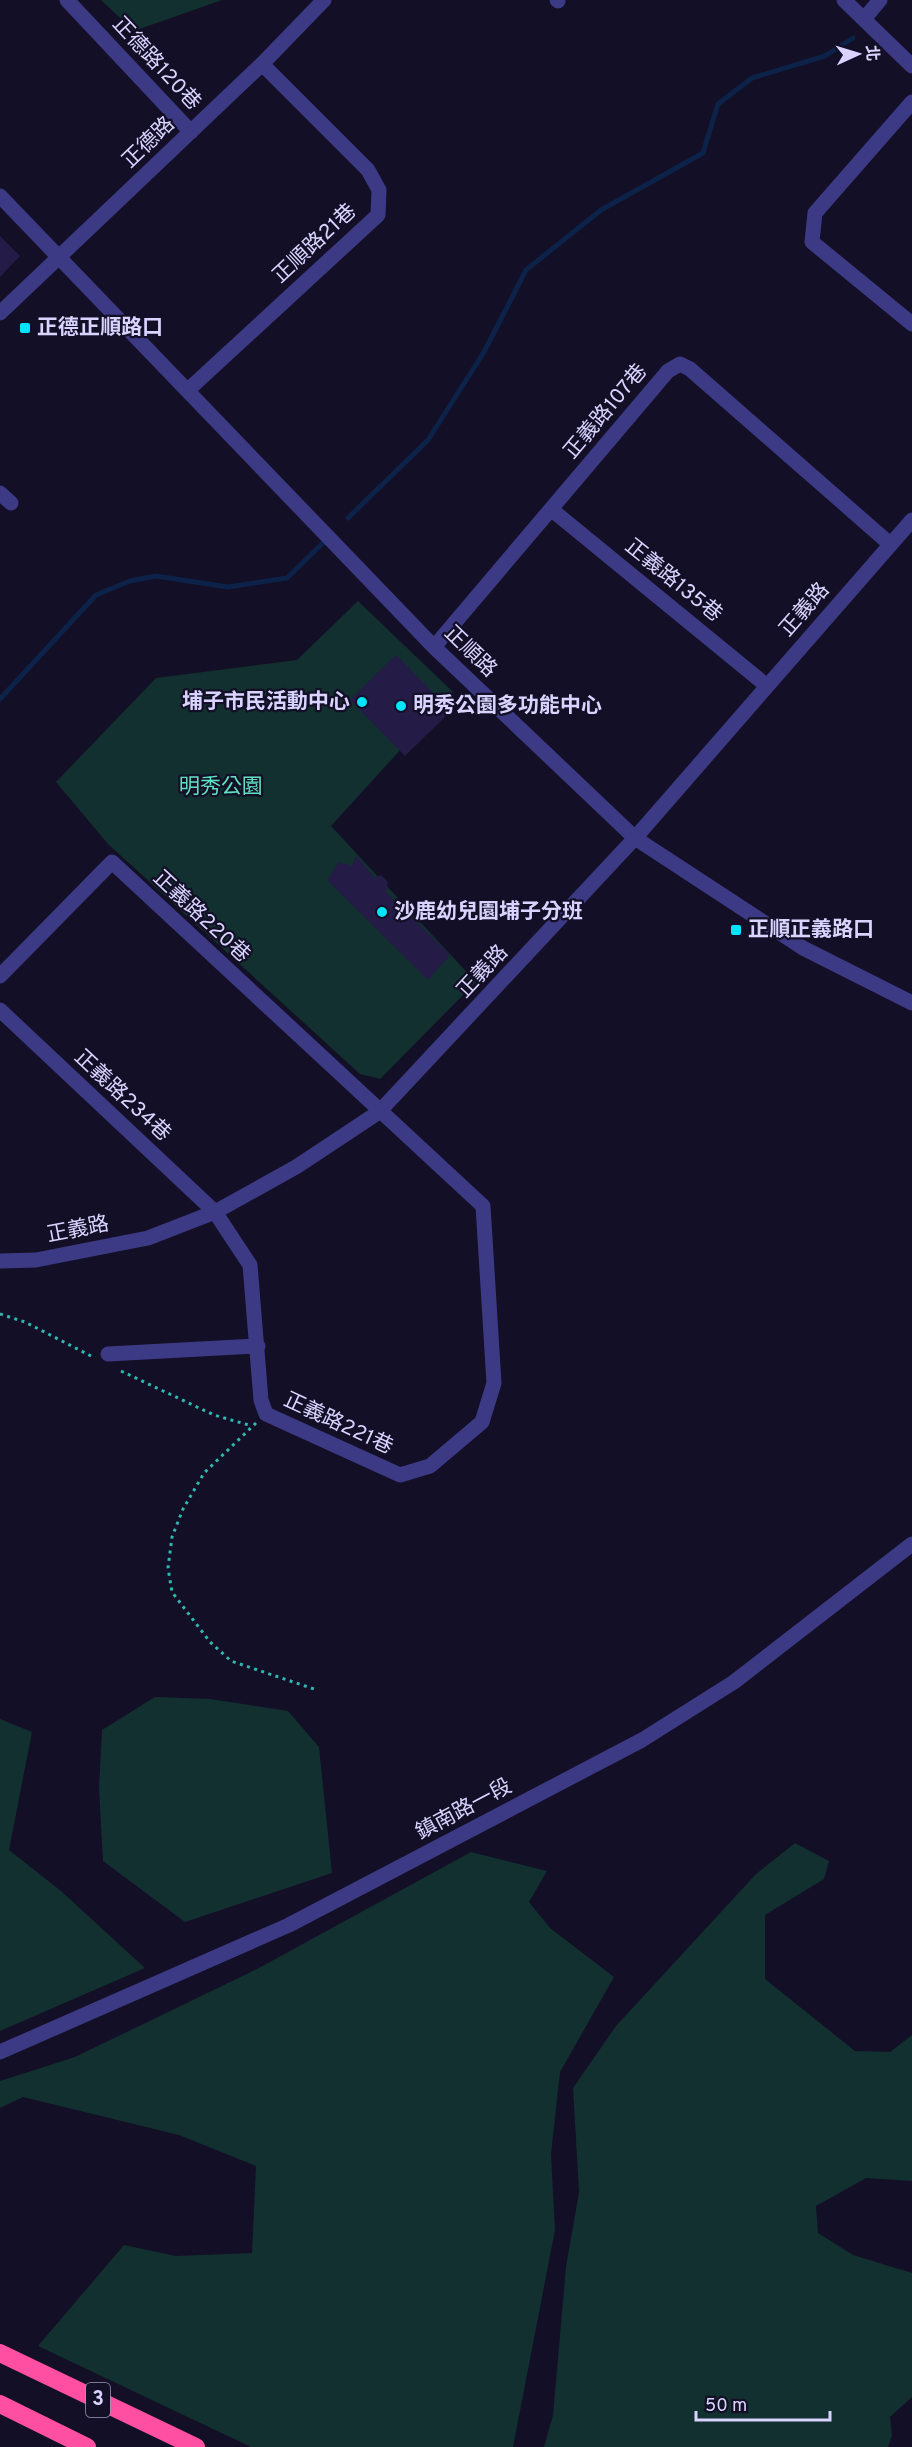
<svg xmlns="http://www.w3.org/2000/svg" width="912" height="2447" font-family="Overpass,'Noto Sans TC',sans-serif">
	<rect width="100%" height="100%" fill="#130f26"/>
	<!-- green -->
	<path fill="#12302f" d="M101 0H222L134 31Z
		M358 601 453 692 331 826 476 982 380 1079 360 1074 108 844 56 782 156 678 297 660Z
		M155 1697 210 1699 288 1711 319 1747 332 1873 185 1922 103 1861 99 1788 102 1730Z
		M0 1719 32 1732 9 1850 61 1891 145 1968 0 2031Z
		M795 1843 829 1861 824 1879 765 1915V1979L855 2051 890 2052 912 2035V2181L866 2178 816 2206 818 2233 853 2255 912 2273V2397L890 2417 892 2435 888 2447H544L553 2415 566 2267 579 2192 573 2088 616 2026 756 1874Z
		M471 1852 547 1871 529 1902 550 1928 614 1977 560 2072 551 2154 555 2230 513 2447H251L38 2346 124 2245 176 2256 252 2253 256 2166 179 2135 23 2097 0 2108V2081L75 2057 257 1969Z"/>
	<g fill="none" stroke-linecap="round" stroke-linejoin="round">
		<!-- stream -->
		<path stroke="#0c2248" stroke-width="5" d="M348 518 428 440 484 352 526 270 601 210 703 153 718 104 752 78 825 56 853 38
			M0 699 96 595 130 581 156 576 228 587 287 578 328 538"/>
	</g>
	<!-- building -->
	<path fill="#241b47" d="M0 236 20 256 0 277Z
		M396 655 451 711 405 756 350 700Z
		M356 856 375 878 381 875 388 882 386 892 450 955 428 980 327 880 339 862 352 866Z"/>
	<g fill="none" stroke-linecap="round" stroke-linejoin="round">
		<!-- path -->
		<path stroke="#2fb8b0" stroke-width="3" stroke-dasharray="3 4.5" stroke-linecap="butt" d="M0 1314 25 1322 93 1357
			M121 1371 214 1415 252 1426
			M256 1423 204 1473 183 1509 172 1537 168 1568 172 1592 210 1642 231 1661 314 1689"/>
		<!-- minor -->
		<path stroke="#3d3a85" stroke-width="15" d="M67 0 191 132
			M557 0 558 1
			M844 0 912 66
			M864 19 880 0
			M912 102 815 213 812 242 912 324
			M0 196 434 647 635 838 803 948 912 1003
			M0 313 262 64 324 0
			M188 390 378 215 379 190 368 170 262 64
			M0 493 11 503
			M552 510 767 686
			M434 647 668 371 680 364 690 369 890 544
			M0 976 112 862 483 1206 494 1383 482 1422 430 1466 400 1475 266 1414 261 1400 250 1265 215 1212 0 1010
			M0 1261 36 1260 148 1238 215 1212 296 1167 379 1112 635 838 912 520
			M108 1354 258 1346
			M0 2052 289 1925 642 1740 734 1682 912 1544"/>
		<!-- highway -->
		<path stroke="#ff4fa3" stroke-width="18" d="M0 2353 196 2447
			M0 2404 87 2447"/>
	</g>
	<!-- markers -->
	<g fill="#00e5ff" stroke="#130f26" stroke-width="2">
		<rect x="19" y="322" width="12" height="12" rx="3"/>
		<circle cx="362" cy="702" r="6"/>
		<circle cx="401" cy="706" r="6"/>
		<circle cx="382" cy="912" r="6"/>
		<rect x="730" y="924" width="12" height="12" rx="3"/>
	</g>
	<g text-anchor="middle" dominant-baseline="central" stroke-width="4.5" stroke-linejoin="round" paint-order="stroke">
		<!-- shield labels -->
		<rect fill="#130f26" stroke="#9e99be" stroke-width="1.5" x="86" y="2383" width="24" height="34" rx="4.5"/>
		<g font-size="20" font-weight="bold" fill="#d9d4ff">
			<text x="98" y="2400">3</text>
		</g>
		<!-- street labels -->
		<g font-size="21" fill="#d9d4ff" stroke="#130f26">
			<text transform="translate(156 64) rotate(47)">正德路120巷</text>
			<text transform="translate(149 143) rotate(-44)">正德路</text>
			<text transform="translate(315 244) rotate(-43)">正順路21巷</text>
			<text transform="translate(606 412) rotate(-50)">正義路107巷</text>
			<text transform="translate(673 581) rotate(39)">正義路135巷</text>
			<text transform="translate(805 610) rotate(-49)">正義路</text>
			<text transform="translate(470 652) rotate(44)">正順路</text>
			<text transform="translate(201 917) rotate(43)">正義路220巷</text>
			<text transform="translate(483 972) rotate(-47)">正義路</text>
			<text transform="translate(122 1096) rotate(43)">正義路234巷</text>
			<text transform="translate(78 1230) rotate(-11)">正義路</text>
			<text transform="translate(338 1424) rotate(25)">正義路221巷</text>
			<text transform="translate(464 1810) rotate(-28)">鎮南路一段</text>
		</g>
		<!-- poi labels -->
		<g font-size="21" font-weight="bold" fill="#d9d4ff" stroke="#130f26" text-anchor="start">
			<text x="37" y="328">正德正順路口</text>
			<text x="350" y="702" text-anchor="end">埔子市民活動中心</text>
			<text x="413" y="706">明秀公園多功能中心</text>
			<text x="394" y="912">沙鹿幼兒園埔子分班</text>
			<text x="748" y="930">正順正義路口</text>
		</g>
		<!-- park labels -->
		<g font-size="21" fill="#5fe0c0" stroke="#130f26">
			<text x="221" y="787">明秀公園</text>
		</g>
	</g>
	<!-- north arrow -->
	<g transform="translate(858 54) rotate(86)" stroke="#130f26" stroke-width="4.5" paint-order="stroke">
	<path d="M0-4.5L10 22L0 15L-10 22Z" fill="#d9d4ff"/>
	<text y="-9" font-size="16" font-weight="bold" text-anchor="middle" fill="#d9d4ff">北</text>
	</g>
	<!-- scale -->
	<path d="M696 2411v9h134v-9" fill="none" stroke="#d9d4ff" stroke-width="3"/>
	<text x="705" y="2411" font-size="18" fill="#d9d4ff" stroke="#130f26" stroke-width="4.5" paint-order="stroke">50 m</text>
</svg>
